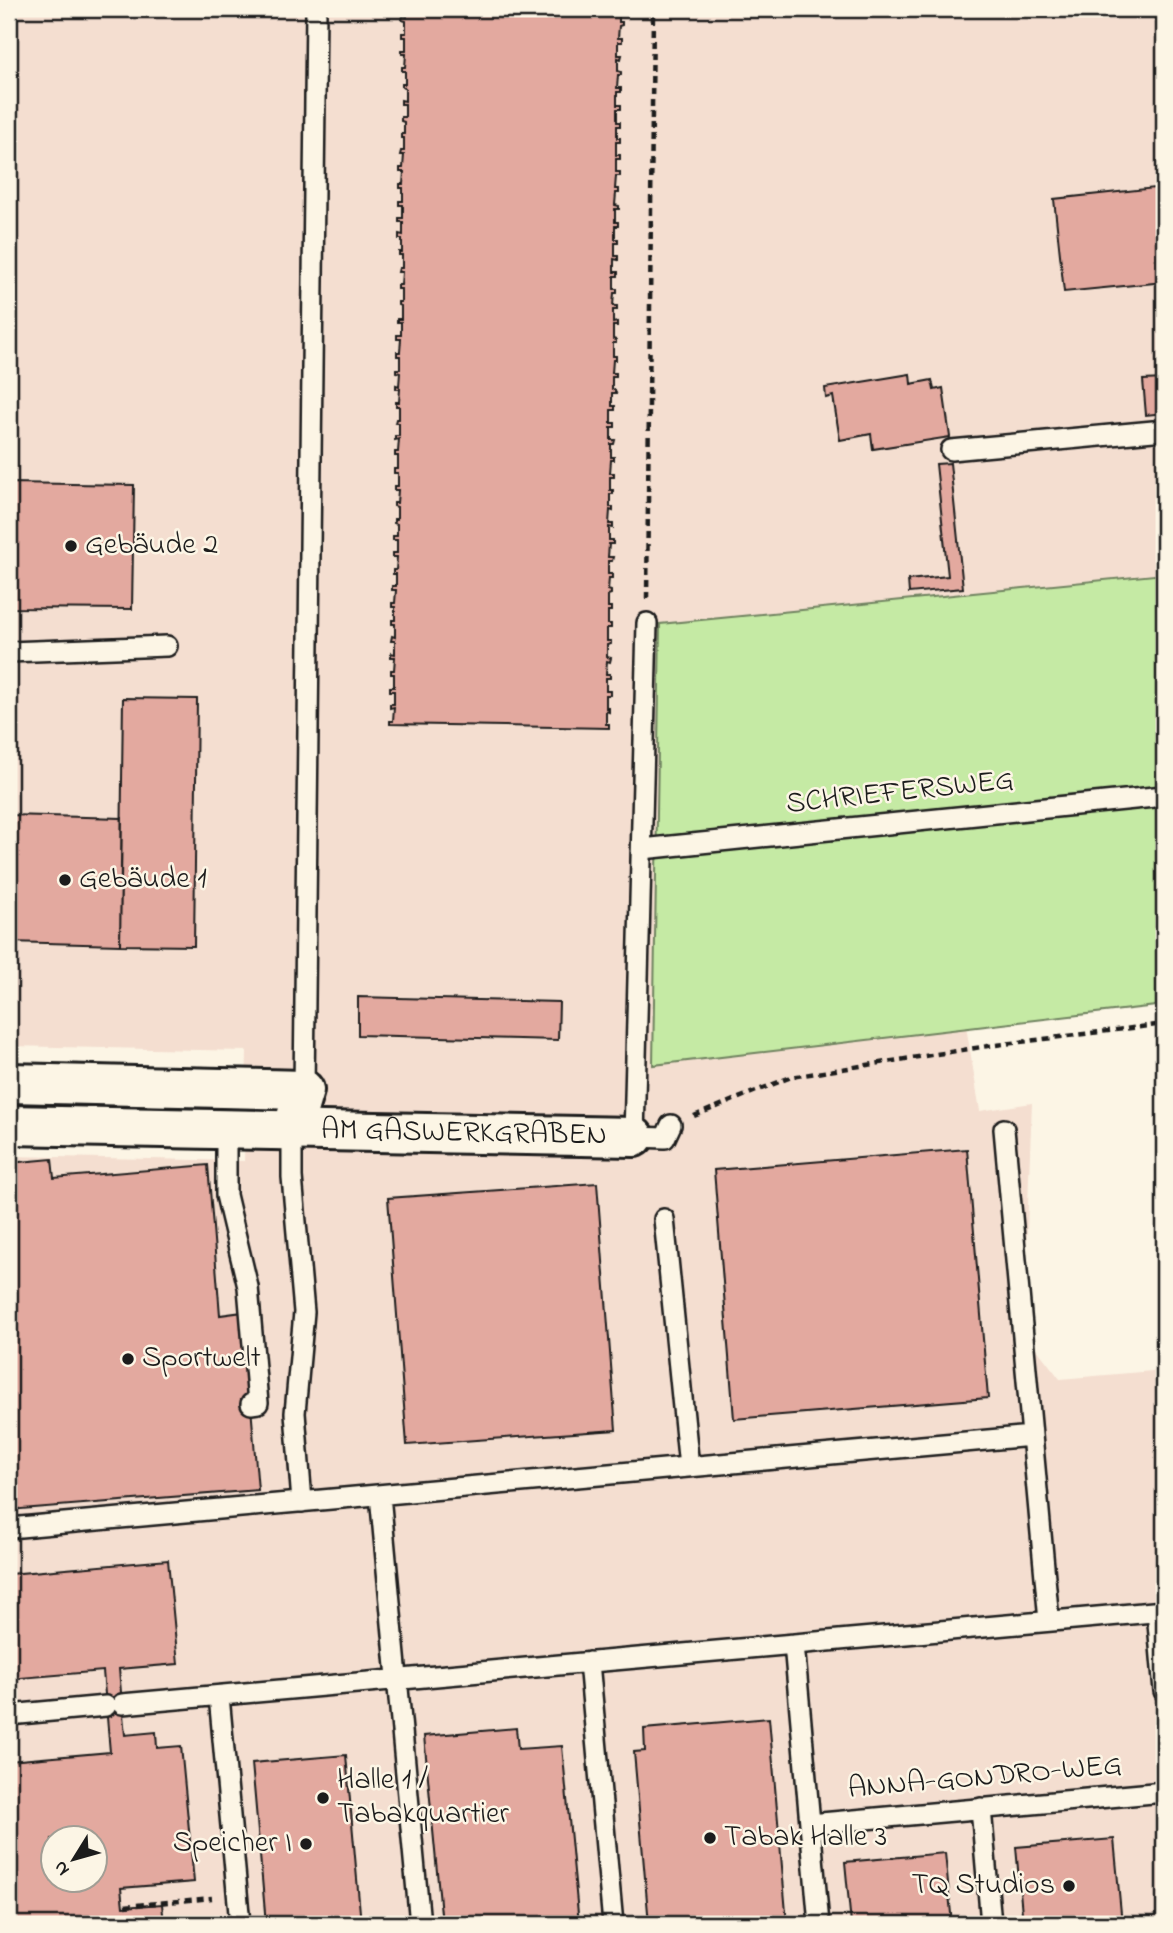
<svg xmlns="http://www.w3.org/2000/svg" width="1173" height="1933" font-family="'Indie Flower',sans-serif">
	<rect width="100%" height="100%" fill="#fcf5e5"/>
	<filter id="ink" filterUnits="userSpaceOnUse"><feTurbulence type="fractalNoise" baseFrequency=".0143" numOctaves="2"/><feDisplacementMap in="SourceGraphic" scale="14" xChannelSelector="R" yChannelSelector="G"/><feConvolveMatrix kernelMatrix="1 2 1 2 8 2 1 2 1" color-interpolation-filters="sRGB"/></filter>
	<g filter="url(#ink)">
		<!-- built -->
		<path fill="#f4ded0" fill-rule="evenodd" d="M9 9H667L668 14 717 9H1164V574L660 624 653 1064 966 1026 980 1111 1032 1103 1023 1331 1060 1379 1164 1370V1924H9V1156L244 1161 247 1051 9 1046ZM52 1839H94V1881H52Z"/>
		<!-- green -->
		<path fill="#c5eaa4" stroke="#708360" stroke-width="2" d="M1164 574V1005L653 1065 660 624Z"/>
		<!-- building -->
		<path fill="#e3a99f" stroke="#1c1c1c" stroke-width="2" fill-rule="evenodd" d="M407 9H619V22H622V25L619 26 618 38H622V42H618V55H622L621 59 618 58V71L621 72V75H618L617 88H621V92H617V105H621V109H617V122H620V126H617V138H620V142H616V155H620V159H616V172H620V176H616L615 189H619V193H616L615 205 619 206V209H615V222H618V226H615V239H618V243H615V256H618V260L614 259V272H618V276H614V289H617V293H614L613 306H617V310H613V323L617 322V326H613V339L616 340V343H613V356H616V360H613L612 373H616V377H612V389L615 390 616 393H612V406H615V410H611V423H615V427H611V440H615L614 444H611V457H614V460H611L610 473H614V477H610V490H613V494H610V507H613V511L610 510 609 524H613V528L609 527V540H613V544H609L608 557H613L612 561H608V574H612V578H609L608 590 611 591V594L608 595V607H611V611H608V624H611V628H607V641H611V644L607 645V657L611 658 610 662 607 661 606 674H610V678H606V691H610V695H606V708H609V712L606 711V724H609V728L390 724V721H393L394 707 390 708V704H394V691H390V687H394V674H391V670H394L395 657H391V653L395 654V641H391L392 636 395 637V624H392V620H395V607H392V603H395L396 590H392V586H396V574H393V570H396L397 557H393V553H397V540H393V536H397V524L394 523V519H397V507L394 506V503H397L398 490H394V486H398V473H394V469H398V456H395V452H398L399 439 395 440V436H399V423H395L396 419H399V406H396V402H399L400 389H396V385L399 386 400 373 396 372V369H400V356H397V352H400L401 339H397V335H401V322H397V319H401V306L398 305V302H401V289H398V285H401L402 272H398L399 268H402V255H399V252H402V239H399V234L403 235V222H399V218H403V205H399V201H403V188H400V184H403L404 172H400V168H403L404 155H400L401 151H404V138H401V134H404V122L401 121V117H405V104H401V100L405 101V88L402 87V84H405V71H402V67H405L406 54H402V50H406V37H402V33H406V21L402 20 403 16 407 17Z
			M1164 187V282L1064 292 1054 199Z
			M910 374 911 384 932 380 934 390 943 388 950 437 873 449 871 434 840 440 833 396 826 398 825 388Z
			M1164 379V413L1146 415 1143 380Z
			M950 463 963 588 909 593 908 580 948 576 936 464Z
			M9 483 134 485 132 609 9 608Z
			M123 698 197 699 194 946 120 945Z
			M9 815 122 818 120 945 9 942Z
			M358 997 559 1002 558 1040 358 1035Z
			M967 1149 988 1398 734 1419 714 1170Z
			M52 1159 54 1178 208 1165 220 1315 243 1312 258 1490 9 1510V1163Z
			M597 1183 616 1430 407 1445 388 1198Z
			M168 1560 178 1664 119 1669 122 1704 125 1735 156 1732 157 1748 181 1746 194 1882 121 1888 123 1907 162 1904 164 1924H9V1761L110 1752 103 1671 9 1679V1574ZM52 1839H94V1881H52Z
			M769 1718 787 1924H649L634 1752 645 1751 644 1729Z
			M516 1728 518 1749 562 1746 579 1924H442L424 1736Z
			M346 1755 361 1924H266L252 1763Z
			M1114 1839 1122 1924H1023L1016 1847Z
			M945 1853 952 1924H851L845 1862Z"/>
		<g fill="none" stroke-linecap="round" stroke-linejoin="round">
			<!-- lane casing -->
			<g stroke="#1c1c1c" stroke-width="24">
				<path id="lane" d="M951 450 1164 430
					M647 623 634 1137 665 1138 671 1125
					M9 652 167 646
					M642 849 1164 796
					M304 1090 316 9
					M1004 1129 1049 1621
					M226 1130V1195L248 1287 258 1403 251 1404
					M292 1131V1177L304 1312 295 1413 302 1502
					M664 1219 689 1467
					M380 1495 420 1924
					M9 1528 1032 1436
					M1157 1612 1164 1691
					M794 1644 819 1924
					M589 1662 613 1924
					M219 1696 240 1924
					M122 1704 1164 1611
					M9 1715 106 1706
					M981 1808 991 1924
					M810 1824 1164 1792"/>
			</g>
			<!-- street casing -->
			<g stroke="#1c1c1c" stroke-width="44">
				<g id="street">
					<path d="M9 1083 304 1090 292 1131"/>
					<path id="s1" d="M9 1125 634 1137"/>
				</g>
			</g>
			<!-- path -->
			<path stroke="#1c1c1c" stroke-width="4.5" stroke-dasharray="7 5" stroke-linecap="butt" d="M647 599 653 12
				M694 1116 791 1077 988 1046 1164 1024
				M125 1906 212 1898"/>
			<!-- lane -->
			<use href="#lane" stroke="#fcf5e5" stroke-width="19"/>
			<!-- street -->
			<use href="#street" stroke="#fcf5e5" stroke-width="38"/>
		</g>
	</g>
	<!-- markers -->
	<g fill="#1c1c1c" stroke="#fcf5e5" stroke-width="2.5">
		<circle cx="71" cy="546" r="7"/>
		<circle cx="65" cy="880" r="7"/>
		<circle cx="128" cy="1359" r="7"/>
		<circle cx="323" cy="1798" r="7"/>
		<circle cx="710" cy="1838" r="7"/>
		<circle cx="306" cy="1844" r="7"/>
		<circle cx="1069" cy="1886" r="7"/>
	</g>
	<g text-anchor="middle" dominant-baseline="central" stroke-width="5" stroke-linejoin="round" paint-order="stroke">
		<!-- poi labels -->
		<g font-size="30" fill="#1c1c1c" stroke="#fcf5e5" text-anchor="start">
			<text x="85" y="546">Gebäude 2</text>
			<text x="79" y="880">Gebäude 1</text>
			<text x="142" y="1359">Sportwelt</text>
			<text x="337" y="1781">Halle 1 /<tspan x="337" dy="34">Tabakquartier</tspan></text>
			<text x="724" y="1838">Tabak Halle 3</text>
			<text x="292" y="1844" text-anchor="end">Speicher I</text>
			<text x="1055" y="1886" text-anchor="end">TQ Studios</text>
		</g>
		<!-- street labels -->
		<g font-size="30" fill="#1c1c1c" stroke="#fcf5e5">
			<text transform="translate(900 793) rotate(-6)">SCHRIEFERSWEG</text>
			<text stroke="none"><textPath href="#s1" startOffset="455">AM GASWERKGRABEN</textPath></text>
			<text transform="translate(985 1778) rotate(-5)">ANNA-GONDRO-WEG</text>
		</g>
	</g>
	<!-- margin -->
	<rect width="1173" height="1933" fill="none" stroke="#fcf5e5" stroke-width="35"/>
	<rect x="18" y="18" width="1138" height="1898" fill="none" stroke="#1c1c1c" stroke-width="2.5" filter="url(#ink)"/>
	<!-- north arrow -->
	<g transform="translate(74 1859) rotate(233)"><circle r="33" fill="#fcf5e5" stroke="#a29e95" stroke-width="2"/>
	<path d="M0-5L12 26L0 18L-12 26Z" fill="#1c1c1c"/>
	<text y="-10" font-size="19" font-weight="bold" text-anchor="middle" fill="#1c1c1c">N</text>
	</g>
</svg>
